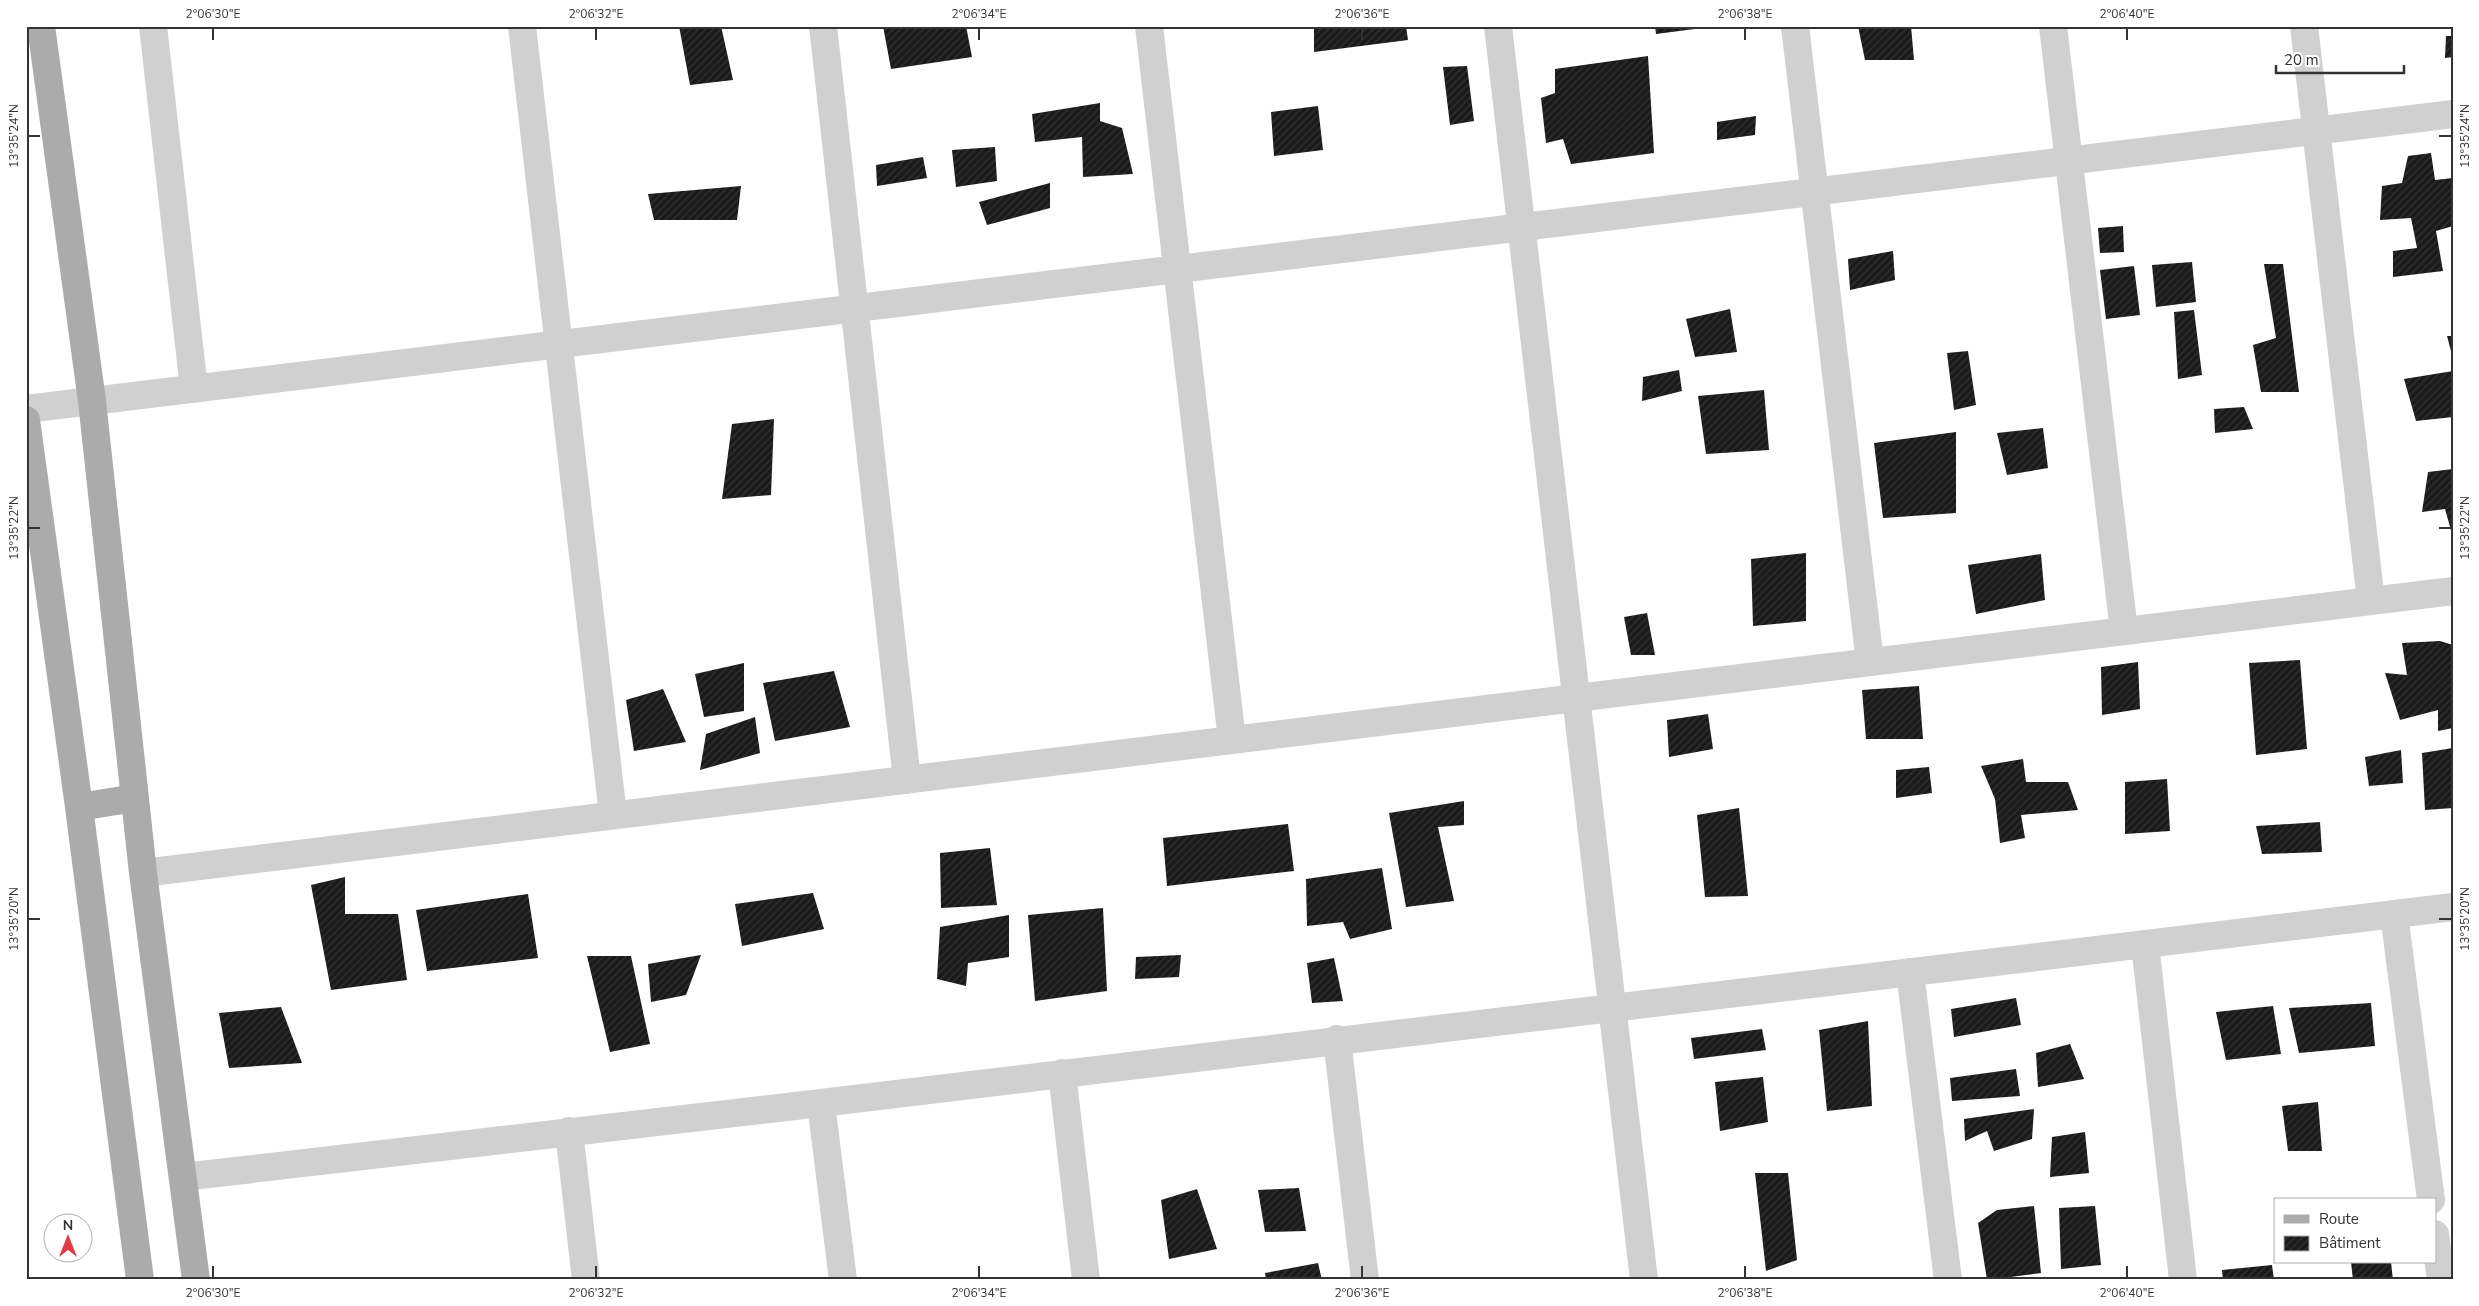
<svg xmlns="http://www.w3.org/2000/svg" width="2479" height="1306" font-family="'Nunito Sans',sans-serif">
	<defs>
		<pattern id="building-hatch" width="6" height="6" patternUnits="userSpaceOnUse" patternTransform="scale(1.25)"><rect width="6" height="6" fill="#1a1a1a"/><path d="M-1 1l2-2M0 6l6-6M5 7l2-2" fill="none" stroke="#333"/></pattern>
	</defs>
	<rect width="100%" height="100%" fill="#fff"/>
	<!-- building -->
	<path fill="url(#building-hatch)" d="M679 26H721L733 80 690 85Z
		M883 26H966L972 57 891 69Z
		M1256 26H1296V28L1257 29Z
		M1343 26H1406L1408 40 1314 52V29Z
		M1655 26H1710V27L1656 34Z
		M1858 26H1911L1914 60H1865Z
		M2446 36H2453V57L2445 58Z
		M1648 56 1654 153 1571 164 1563 139 1546 143 1541 98 1555 93V69Z
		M1467 66 1474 121 1450 125 1443 67Z
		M1100 103V121L1122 128 1133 174 1083 177 1082 137 1035 142 1032 114Z
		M1318 106 1323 150 1274 156 1271 112Z
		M1756 116 1755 135 1717 140V122Z
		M995 147 997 181 956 187 952 150Z
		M2431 153 2435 180 2453 178V226L2436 231 2443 271 2393 277V251L2417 248 2411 218 2380 220 2382 186 2402 183 2408 156Z
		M923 157 927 178 877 186 876 165Z
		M1050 183V208L987 225 979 202Z
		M741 186 737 220H654L648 194Z
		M2123 226 2124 252 2100 253 2098 228Z
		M1893 251 1895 280 1850 290 1848 259Z
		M2192 262 2196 302 2156 307 2152 265Z
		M2264 264H2283L2299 392H2261L2253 345 2276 338Z
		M2134 266 2140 315 2106 319 2100 270Z
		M1730 309 1737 352 1695 357 1686 319Z
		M2194 310 2202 375 2178 379 2174 312Z
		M2447 336H2453V355H2452Z
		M1968 351 1976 405 1954 410 1947 353Z
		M1679 370 1682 391 1642 401 1643 377Z
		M2453 371V417L2416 421 2404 379Z
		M1764 390 1769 450 1706 454 1698 396Z
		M2244 407 2253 429 2215 433 2214 409Z
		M774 419 771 495 722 499 732 424Z
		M2043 428 2048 468 2007 475 1997 433Z
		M1956 432V513L1883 518 1874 443Z
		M2453 469V534H2452L2445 509 2422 512 2428 472Z
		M1806 553V621L1753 626 1751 559Z
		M2041 554 2045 600 1976 614 1968 565Z
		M1647 613 1655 655H1631L1624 617Z
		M2440 641 2453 645V728L2438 731V710L2400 720 2385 673 2407 675 2402 643Z
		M2300 660 2307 749 2256 755 2249 663Z
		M2138 662 2140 709 2102 715 2101 667Z
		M744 663V711L704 717 695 674Z
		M834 671 850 727 775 741 763 683Z
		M1919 686 1923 739H1866L1862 690Z
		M663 689 686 742 634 751 626 700Z
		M1708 714 1713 749 1669 757 1667 720Z
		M755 717 760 753 700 770 706 734Z
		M2453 748V808L2425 810 2422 753Z
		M2401 750 2403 783 2369 786 2365 757Z
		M2023 759 2026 782H2068L2078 810 2021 815 2025 838 2000 843 1995 799 1981 766Z
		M1929 767 1932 793 1896 798V770Z
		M2167 779 2170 831 2125 834V782Z
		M1464 801V825L1438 827 1454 901 1406 907 1389 813Z
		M1739 808 1748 896 1705 897 1697 815Z
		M2320 822 2322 852 2262 854 2256 826Z
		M1288 824 1294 871 1167 886 1163 838Z
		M990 848 997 905 941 908 940 853Z
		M1382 868 1392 929 1350 939 1343 922 1307 926 1306 879Z
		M345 877V914H398L407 980 331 990 311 885Z
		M813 893 824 929 742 946 735 904Z
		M528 894 538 958 427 971 416 910Z
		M1103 908 1107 991 1035 1001 1028 915Z
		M1009 915V957L968 963 966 986 937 979 940 927Z
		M701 955 686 995 651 1002 648 964Z
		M1181 955 1179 977 1135 979 1136 957Z
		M587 956H631L650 1044 610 1052Z
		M1334 958 1343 1001 1312 1003 1307 963Z
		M2016 998 2021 1025 1954 1037 1951 1009Z
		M2371 1003 2375 1046 2299 1053 2289 1008Z
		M2273 1006 2281 1054 2226 1060 2216 1012Z
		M281 1007 302 1063 229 1068 219 1013Z
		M1868 1021 1872 1106 1827 1111 1819 1030Z
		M1762 1029 1766 1050 1694 1059 1691 1038Z
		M2070 1044 2084 1079 2038 1087 2036 1053Z
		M2016 1069 2020 1096 1952 1101 1950 1078Z
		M1763 1077 1768 1122 1720 1131 1715 1082Z
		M2318 1102 2322 1151H2288L2282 1106Z
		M2034 1109 2032 1139 1994 1151 1987 1131 1965 1141 1964 1119Z
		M2085 1132 2089 1173 2050 1177 2052 1137Z
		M1755 1173H1788L1797 1260 1766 1271Z
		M1299 1188 1306 1231 1265 1232 1258 1190Z
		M1197 1189 1217 1249 1169 1259 1161 1200Z
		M2034 1206 2041 1273 1987 1280 1978 1223 1997 1210Z
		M2095 1206 2101 1265 2061 1269 2059 1208Z
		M2351 1262H2391L2393 1280H2353Z
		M1318 1263 1322 1280H1266L1265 1273Z
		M2272 1265 2274 1280H2223L2222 1270Z"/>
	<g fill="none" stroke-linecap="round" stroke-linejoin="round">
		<!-- minor -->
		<path stroke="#d0d0d0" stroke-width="28" d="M153 26 194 389
			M522 26 613 815
			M823 26 907 780
			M1149 26 1232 740
			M1498 26 1644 1280
			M1795 26 1870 662
			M2053 26 2124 631
			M2304 26 2371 601
			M26 409 2453 114
			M143 873 2453 591
			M2394 914 2431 1200
			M2145 944 2183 1280
			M1910 972 1948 1280
			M1337 1039 1365 1280
			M1062 1073 1086 1280
			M821 1103 843 1280
			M569 1131 586 1280
			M183 1177 821 1103 2453 907
			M2435 1234 2441 1280"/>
		<!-- major -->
		<path stroke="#ababab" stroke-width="28" d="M41 26 92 401 143 873 196 1280
			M26 420 79 807 140 1280
			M79 807 135 798"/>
	</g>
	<!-- ticks -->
	<path fill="none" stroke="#333" stroke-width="2" d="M213 28V40M596 28V40M979 28V40M1362 28V40M1745 28V40M2127 28V40M28 136H40M2439 136H2452M28 528H40M2439 528H2452M28 919H40M2439 919H2452M213 1266V1278M596 1266V1278M979 1266V1278M1362 1266V1278M1745 1266V1278M2127 1266V1278"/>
	<!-- border -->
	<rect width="2479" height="1306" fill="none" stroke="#ffffff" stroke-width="55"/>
	<!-- legend -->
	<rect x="2274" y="1198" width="162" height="65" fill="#ffffff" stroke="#adadad"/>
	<rect x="2284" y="1215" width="25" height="8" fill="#ababab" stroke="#adadad"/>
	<text x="2319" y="1224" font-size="15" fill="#333333">Route</text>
	<rect x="2284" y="1236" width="25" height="15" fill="url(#building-hatch)" stroke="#adadad"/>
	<text x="2319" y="1248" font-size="15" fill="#333333">Bâtiment</text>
	<!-- north arrow -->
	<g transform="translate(68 1238)"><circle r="24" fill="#ffffff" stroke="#adadad"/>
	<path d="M0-4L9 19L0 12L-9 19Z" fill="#e63946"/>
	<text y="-8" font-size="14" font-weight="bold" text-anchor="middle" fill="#333333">N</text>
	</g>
	<!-- scale -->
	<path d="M2276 65v8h128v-8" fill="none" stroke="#333333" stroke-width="2.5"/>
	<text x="2284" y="65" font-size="15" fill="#333333" stroke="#ffffff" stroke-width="4" paint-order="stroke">20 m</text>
	<rect x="28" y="28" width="2424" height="1250" fill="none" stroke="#333" stroke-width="2"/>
	<g font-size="12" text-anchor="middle" fill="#333">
		<text x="213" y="18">2°06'30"E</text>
		<text x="596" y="18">2°06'32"E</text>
		<text x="979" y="18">2°06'34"E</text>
		<text x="1362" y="18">2°06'36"E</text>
		<text x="1745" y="18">2°06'38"E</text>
		<text x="2127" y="18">2°06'40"E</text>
		<text transform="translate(14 136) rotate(-90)" y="4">13°35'24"N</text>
		<text transform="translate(2465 136) rotate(-90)" y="4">13°35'24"N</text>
		<text transform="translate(14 528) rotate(-90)" y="4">13°35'22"N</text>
		<text transform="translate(2465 528) rotate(-90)" y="4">13°35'22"N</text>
		<text transform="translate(14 919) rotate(-90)" y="4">13°35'20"N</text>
		<text transform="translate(2465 919) rotate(-90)" y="4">13°35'20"N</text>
		<text x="213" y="1297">2°06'30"E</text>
		<text x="596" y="1297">2°06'32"E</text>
		<text x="979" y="1297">2°06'34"E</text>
		<text x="1362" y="1297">2°06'36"E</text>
		<text x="1745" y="1297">2°06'38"E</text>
		<text x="2127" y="1297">2°06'40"E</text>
	</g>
</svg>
